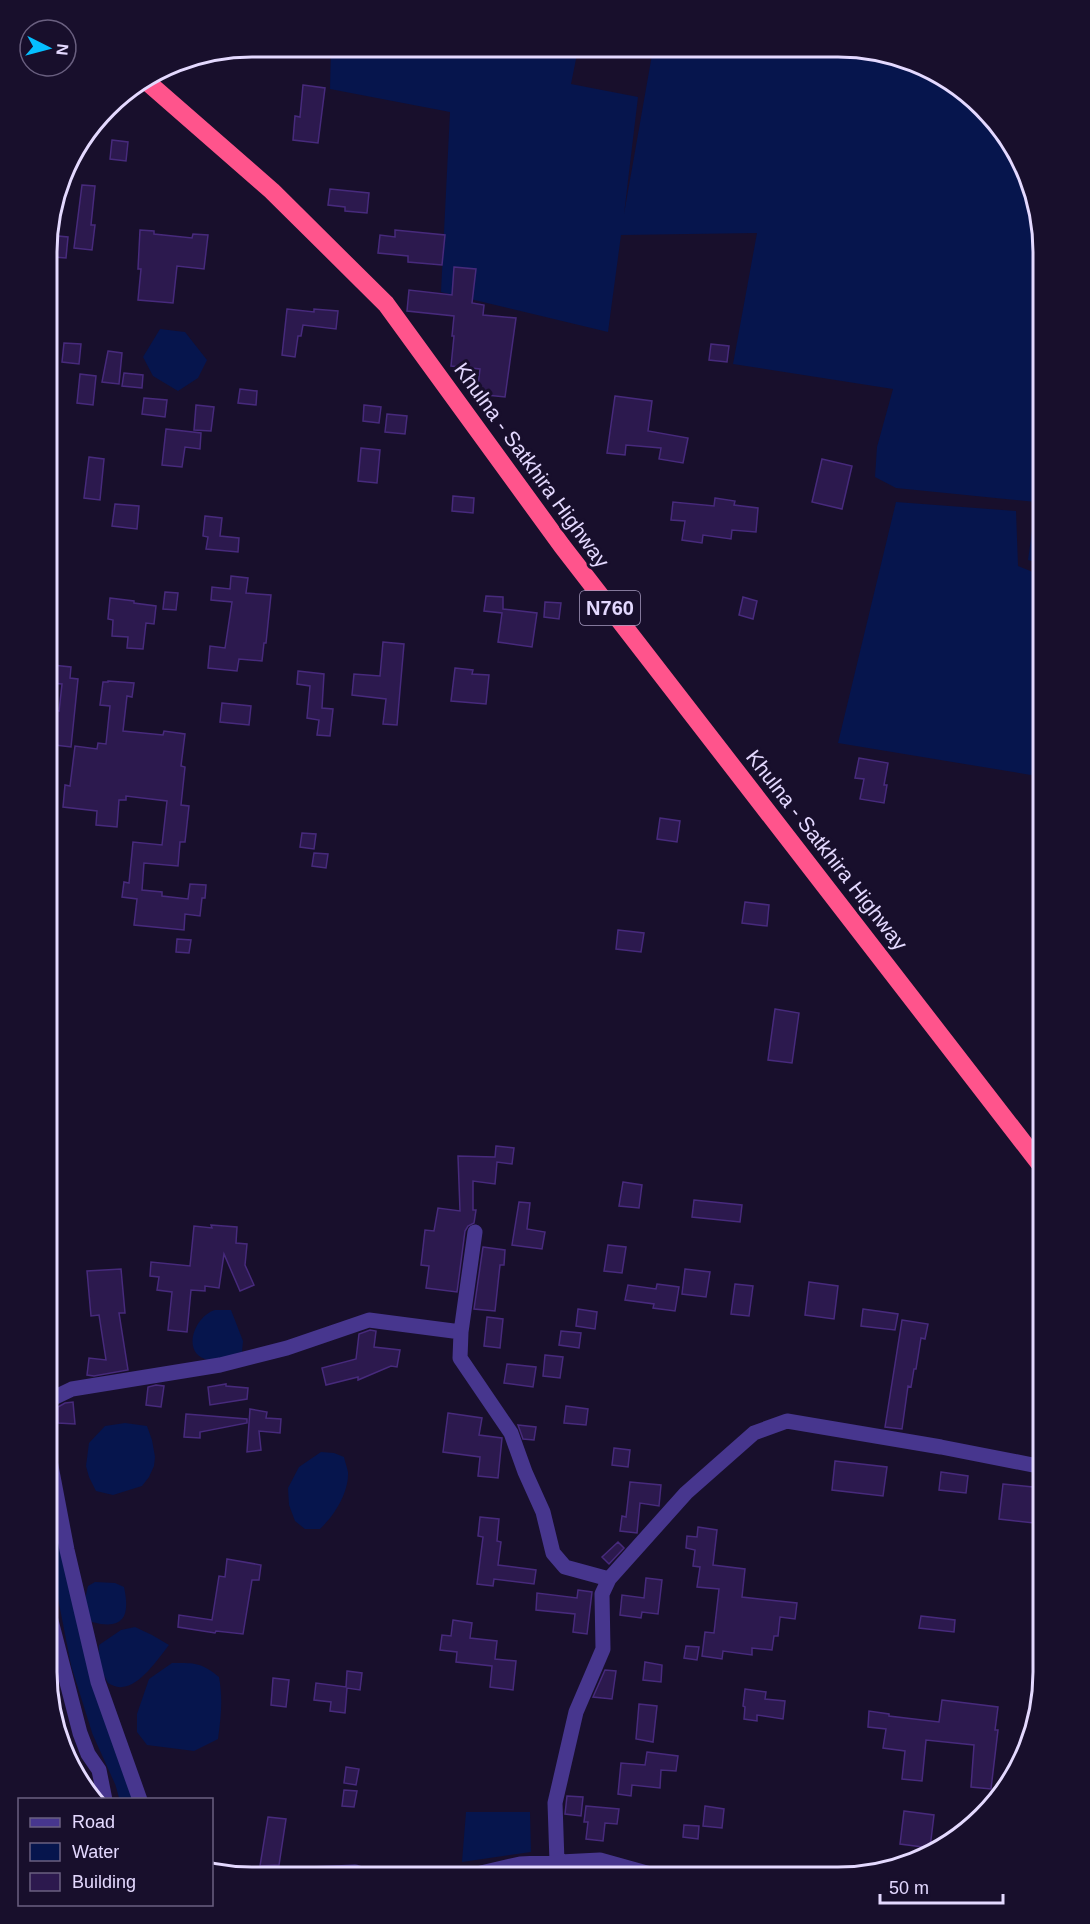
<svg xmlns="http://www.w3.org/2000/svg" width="1090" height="1924" font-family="Arial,sans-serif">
	<rect width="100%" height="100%" fill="#180f2c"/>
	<!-- water -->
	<path fill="#06154d" d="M331 47 578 49 571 84 638 97 624 214 653 49 878 50 973 97 1032 186 1043 252V564L1028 560 1036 502 896 488 875 477 877 447 893 389 733 364 757 233 621 235 608 332 441 292 450 112 330 89Z
		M160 329 185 332 207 360 198 378 178 391 153 376 143 357Z
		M896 502 1016 511 1018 566 1043 576V777L838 743Z
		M215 1310H231L243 1341 242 1352C233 1354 218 1362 209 1360 180 1355 194 1316 215 1310Z
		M125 1423 147 1426 152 1440 155 1457 154 1466 149 1477 142 1486 113 1495 96 1491 89 1477 86 1466 89 1443 105 1426Z
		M321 1452 334 1453 344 1457C345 1462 347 1467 348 1472 349 1492 335 1515 320 1529H305L295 1521 289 1505 288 1488 299 1467Z
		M95 1582 115 1583 124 1587C130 1615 125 1631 92 1622 84 1608 84 1601 88 1586Z
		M135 1627 152 1635 169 1645C158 1659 140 1686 122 1687 117 1688 112 1685 108 1683 101 1670 98 1660 99 1645L121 1630Z
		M172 1663C194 1663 201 1662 219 1677 223 1699 221 1717 218 1739L194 1751 147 1745 137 1732V1714L149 1679Z
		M466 1812H530L531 1852 462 1862Z"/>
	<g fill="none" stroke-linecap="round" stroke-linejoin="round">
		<!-- canal -->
		<path stroke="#06154d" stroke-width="18" d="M47 1495 80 1664 101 1731 124 1782 129 1800"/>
	</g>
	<!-- building -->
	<path fill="#2c194e" stroke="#472a7c" stroke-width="1.5" d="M303 85 325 88 318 143 293 140 295 116 300 117Z
		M112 140 128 142 126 161 110 159Z
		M82 185 95 186 91 225H95L92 250 74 248Z
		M330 189 369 193 367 213 345 211V207L328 205Z
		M140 230 154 231V234L192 238 193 234 208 235 204 269 177 266 173 303 138 300 141 269H138Z
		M395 230 445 235 442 265 408 262V256L378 253 380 235 395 237Z
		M48 235 68 237 66 258 53 257 54 251 48 250Z
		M454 267 476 269 472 303 484 305 483 315 516 318 505 397 477 394 480 369 451 366 454 336H452L454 316 407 311 409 290 452 295Z
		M287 309 314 312V309L338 311 336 329 303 325 301 336H298L295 357 282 355Z
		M64 343 81 344 79 364 62 362Z
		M711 344 729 346 727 362 709 360Z
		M108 351 122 353 119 384 102 382Z
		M124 373 143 375 142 388 122 386Z
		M80 374 96 376 93 405 77 403Z
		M240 389 257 391 256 405 238 403Z
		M615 396 652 401 648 431 688 438 683 463 659 459 661 448 626 445 625 455 607 453Z
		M144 398 167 400 165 417 142 414Z
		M196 405 214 407 211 431 194 430Z
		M364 405 381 407 379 423 363 421Z
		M387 414 407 416 405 434 385 432Z
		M166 429 201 433 200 449 185 447 182 467 162 465Z
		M361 448 380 450 377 483 358 481Z
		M89 457 104 459 100 500 84 498Z
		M822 459 852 466 842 509 812 502Z
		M453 496 474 498 473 513 452 511Z
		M715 498 735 501 734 505 758 508 756 532 732 530 731 539 703 535 702 543 682 540 685 521 671 520 673 502 714 506Z
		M115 504 139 506 137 529 112 526Z
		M205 516 222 518 220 536 239 538 238 552 206 549 208 537 203 536Z
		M231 576 248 578 246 593 271 595 266 643H264L262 661 239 659 237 671 208 668 210 646 225 648 232 602 211 600 212 587 230 589Z
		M165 592 178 593 176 610 163 609Z
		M486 596 503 597V609L537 613 532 647 498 642 502 613 484 611Z
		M743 597 757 601 753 619 739 615Z
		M110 598 134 601V603L156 606 154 624 146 623 143 649 127 648 128 637 112 636 113 620 108 619Z
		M545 602 561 603 559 619 544 617Z
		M383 642 404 644 397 725 383 724 386 699 352 695 354 674 380 676Z
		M52 665 71 667 70 678 78 679 71 747 55 745 57 726 48 725V709L59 711 62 684 50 683Z
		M455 668 473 670 472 674 489 675 486 704 451 701Z
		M298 671 324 674 322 708 333 709 330 736 317 735 319 720 307 718 310 686 297 684Z
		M108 681 134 683 132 697 127 696 123 731 163 735 164 731 185 734 181 766 185 767 181 805 189 806 185 842H180L178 866 144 863 142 890 162 892V896L188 899 190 884 206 885 205 898H202L200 916 185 914 184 930 134 925 137 899 122 897 124 882 129 883 133 842 162 845 167 801 126 796V800H119L117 827 96 825 97 811 63 807 65 785 70 786 75 746 97 749 98 743 106 744 110 706 100 705 103 682H108Z
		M222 703 251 706 249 725 220 722Z
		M859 758 888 763 884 785H887L884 803 860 799 864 779 855 778Z
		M660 818 680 821 677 842 657 839Z
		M302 833 316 834 314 849 300 847Z
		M314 853 328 854 326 868 312 866Z
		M745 902 769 905 767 926 742 923Z
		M618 930 644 933 641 952 616 949Z
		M177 939 191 940 189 953 176 952Z
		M775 1009 799 1013 792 1063 768 1060Z
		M496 1146 514 1148 512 1164 497 1162 495 1184 473 1181V1210H476L474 1223 468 1226 465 1231 457 1292 426 1288 429 1266 421 1265 425 1230 434 1231 438 1208 460 1211 458 1156 495 1157Z
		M623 1182 642 1185 639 1208 619 1206Z
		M694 1200 742 1205 740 1222 692 1217Z
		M519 1202 530 1203 527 1229 545 1232 542 1249 512 1245Z
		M211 1225 237 1227 236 1243 247 1244 245 1265 254 1285 240 1291 224 1254 219 1288 205 1286V1291L191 1290 187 1332 168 1330 172 1292 157 1290 159 1277 150 1276 151 1262 190 1266 194 1226 212 1228Z
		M608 1245 626 1247 622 1273 604 1271Z
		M483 1247 505 1250 504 1265H500L495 1311 474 1309Z
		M121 1269 125 1313H119L128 1370 94 1376 87 1375 89 1358 106 1360 99 1315 91 1316 87 1271Z
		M685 1269 710 1272 706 1297 682 1294Z
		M809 1282 838 1286 834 1319 805 1315Z
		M657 1284 679 1287 675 1311 653 1308 654 1304 625 1300 628 1285 656 1289Z
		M735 1284 753 1286 749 1316 731 1314Z
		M578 1309 597 1312 595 1329 576 1326Z
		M863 1309 898 1314 895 1330 861 1326Z
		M487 1317 503 1319 500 1348 484 1346Z
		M902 1320 928 1324 925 1339 921 1338 916 1369H914L911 1387 908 1386 902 1429 885 1427Z
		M370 1330 376 1331 374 1347 400 1350 397 1367 391 1366 358 1380V1377L326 1385 322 1368 356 1359 359 1334Z
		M561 1331 581 1333 579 1348 559 1345Z
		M545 1355 563 1357 560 1378 543 1376Z
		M507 1364 536 1367 533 1387 504 1383Z
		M226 1384V1386L248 1388 247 1399 210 1405 208 1387Z
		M156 1385 164 1386 161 1407 146 1405 148 1387Z
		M73 1402 75 1424 58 1423V1407L65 1403Z
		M566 1406 588 1409 586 1425 564 1423Z
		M250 1409 267 1412 266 1418 281 1419 280 1433 259 1431 261 1450 247 1452Z
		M448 1413 482 1418 479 1435 502 1438 498 1478 478 1476 480 1457 443 1452Z
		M186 1414 247 1419V1423L200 1432V1438L184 1437Z
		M518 1425 536 1427 534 1440 523 1439Z
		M614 1448 630 1450 628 1467 612 1465Z
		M835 1461 887 1467 883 1496 832 1490Z
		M941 1472 968 1476 966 1493 939 1490Z
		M630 1482 661 1485 659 1506 640 1503 637 1533 620 1531 622 1516 626 1517Z
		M1003 1484 1043 1488V1524L999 1519Z
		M480 1517 499 1519 497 1541 501 1542 498 1565 536 1570 534 1584 494 1579 493 1586 477 1584 483 1537 478 1536Z
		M698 1527 717 1530 713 1565 745 1569 742 1597 797 1603 795 1619 780 1617 778 1636H774L772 1650 752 1648V1655L723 1651 722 1659 702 1656 705 1632 714 1633 719 1589 697 1587 700 1567 693 1566 695 1550 686 1548 687 1536 697 1537Z
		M618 1542 624 1548 609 1564 602 1557Z
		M227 1559 261 1565 259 1580H252L243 1634 216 1631 215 1633 178 1627 179 1615 212 1620 219 1576 225 1577Z
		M646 1578 662 1580 658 1614 642 1612 641 1618 620 1615 622 1595 644 1598Z
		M578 1590 592 1592 587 1634 573 1632 575 1614 536 1610 537 1593 577 1598Z
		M921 1616 955 1620 954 1632 919 1628Z
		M453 1620 472 1623 470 1638 497 1641 495 1659 516 1661 513 1690 490 1687 492 1666 456 1662 457 1652 440 1650 442 1635 451 1636Z
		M686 1646 699 1647 697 1660 684 1658Z
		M645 1662 662 1665 661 1682 643 1680Z
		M605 1670 616 1671 612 1699 593 1697Z
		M347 1671 362 1673 360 1690 347 1688 345 1713 330 1711 331 1702 314 1700 316 1683 346 1687Z
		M273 1678 289 1680 286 1707 271 1705Z
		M745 1689 766 1692 765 1699 785 1701 783 1719 757 1715V1721L744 1719 745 1707 743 1706Z
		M942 1700 998 1707 995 1730H998L991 1789 971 1787 974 1745 926 1740 922 1781 902 1779 905 1751 883 1748 886 1729 868 1727 869 1711 889 1714V1716L939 1722Z
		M639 1704 657 1706 653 1742 636 1739Z
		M647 1752 678 1756 676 1771 661 1770 660 1788 632 1785 631 1796 618 1794 621 1763 645 1765Z
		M346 1767 359 1769 356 1785 344 1783Z
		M344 1790 357 1791 354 1807 342 1806Z
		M567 1796 583 1797 581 1816 565 1814Z
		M586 1806 619 1809 617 1824 605 1823 603 1841 586 1839 588 1822H584Z
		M705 1806 724 1809 722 1828 703 1826Z
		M904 1811 934 1815 930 1848 900 1844Z
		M268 1817 286 1819 279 1865 260 1866Z
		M684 1825 699 1826 698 1839 683 1837Z"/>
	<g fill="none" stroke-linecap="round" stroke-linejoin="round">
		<!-- street -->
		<path stroke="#47368e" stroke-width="15" d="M475 1232 461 1332 460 1358 511 1433 525 1472 543 1512 553 1553 565 1567 609 1579
			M47 1401 72 1389 220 1365 287 1348 369 1320 461 1332
			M47 1445 67 1550 98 1682 140 1800
			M47 1605 80 1733 88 1754 99 1770 105 1800
			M557 1862 555 1803 576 1712 603 1649 602 1594 609 1579 686 1493 754 1433 787 1421 941 1447 1043 1467
			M249 1876 355 1872 368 1876
			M468 1876 520 1864 600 1860 661 1877"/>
		<!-- highway -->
		<path stroke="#ff548c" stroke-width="18" d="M145 80 272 191 386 304 562 546 1043 1168"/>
	</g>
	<g text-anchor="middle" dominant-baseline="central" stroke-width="6" stroke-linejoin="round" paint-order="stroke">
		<!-- shield labels -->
		<rect fill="#180f2c" stroke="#a79cc0" stroke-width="1.5" x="580" y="591" width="60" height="34" rx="4.5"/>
		<g font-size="20" font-weight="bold" fill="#e4d9ff">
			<text x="610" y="608">N760</text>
		</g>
		<!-- street labels -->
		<g font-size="21" fill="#e4d9ff" stroke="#180f2c">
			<text transform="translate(532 465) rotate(54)">Khulna - Satkhira Highway</text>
			<text transform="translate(827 850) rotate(52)">Khulna - Satkhira Highway</text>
		</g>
	</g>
	<!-- crop -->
	<path d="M0 0H1090V1924H0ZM252 57H838A195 195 0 0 1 1033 252V1672A195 195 0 0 1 838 1867H252A195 195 0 0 1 57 1672V252A195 195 0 0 1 252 57Z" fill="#180f2c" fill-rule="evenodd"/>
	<path fill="none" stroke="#e4d9ff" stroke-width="3" d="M252 57H838A195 195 0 0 1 1033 252V1672A195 195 0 0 1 838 1867H252A195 195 0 0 1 57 1672V252A195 195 0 0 1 252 57Z"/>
	<!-- legend -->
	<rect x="18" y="1798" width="195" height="108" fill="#180f2c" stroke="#6a6080" stroke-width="1.5"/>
	<rect x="30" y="1818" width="30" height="9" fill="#47368e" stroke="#6a6080" stroke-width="1.5"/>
	<text x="72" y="1828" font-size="18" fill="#e4d9ff">Road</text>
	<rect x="30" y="1843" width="30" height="18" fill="#06154d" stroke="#6a6080" stroke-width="1.5"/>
	<text x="72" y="1858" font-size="18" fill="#e4d9ff">Water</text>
	<rect x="30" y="1873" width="30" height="18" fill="#2c194e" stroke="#6a6080" stroke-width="1.5"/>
	<text x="72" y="1888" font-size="18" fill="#e4d9ff">Building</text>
	<!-- north arrow -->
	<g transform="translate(48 48) rotate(96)"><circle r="28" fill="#180f2c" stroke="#6a6080" stroke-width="1.5"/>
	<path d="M0-4.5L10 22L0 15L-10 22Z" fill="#05bfff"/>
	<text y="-9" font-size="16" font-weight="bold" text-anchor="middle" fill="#e4d9ff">N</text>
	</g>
	<!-- scale -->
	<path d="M880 1894v9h123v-9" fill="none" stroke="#e4d9ff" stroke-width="3"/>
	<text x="889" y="1894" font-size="18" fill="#e4d9ff" stroke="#180f2c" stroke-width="4.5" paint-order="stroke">50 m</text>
</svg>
